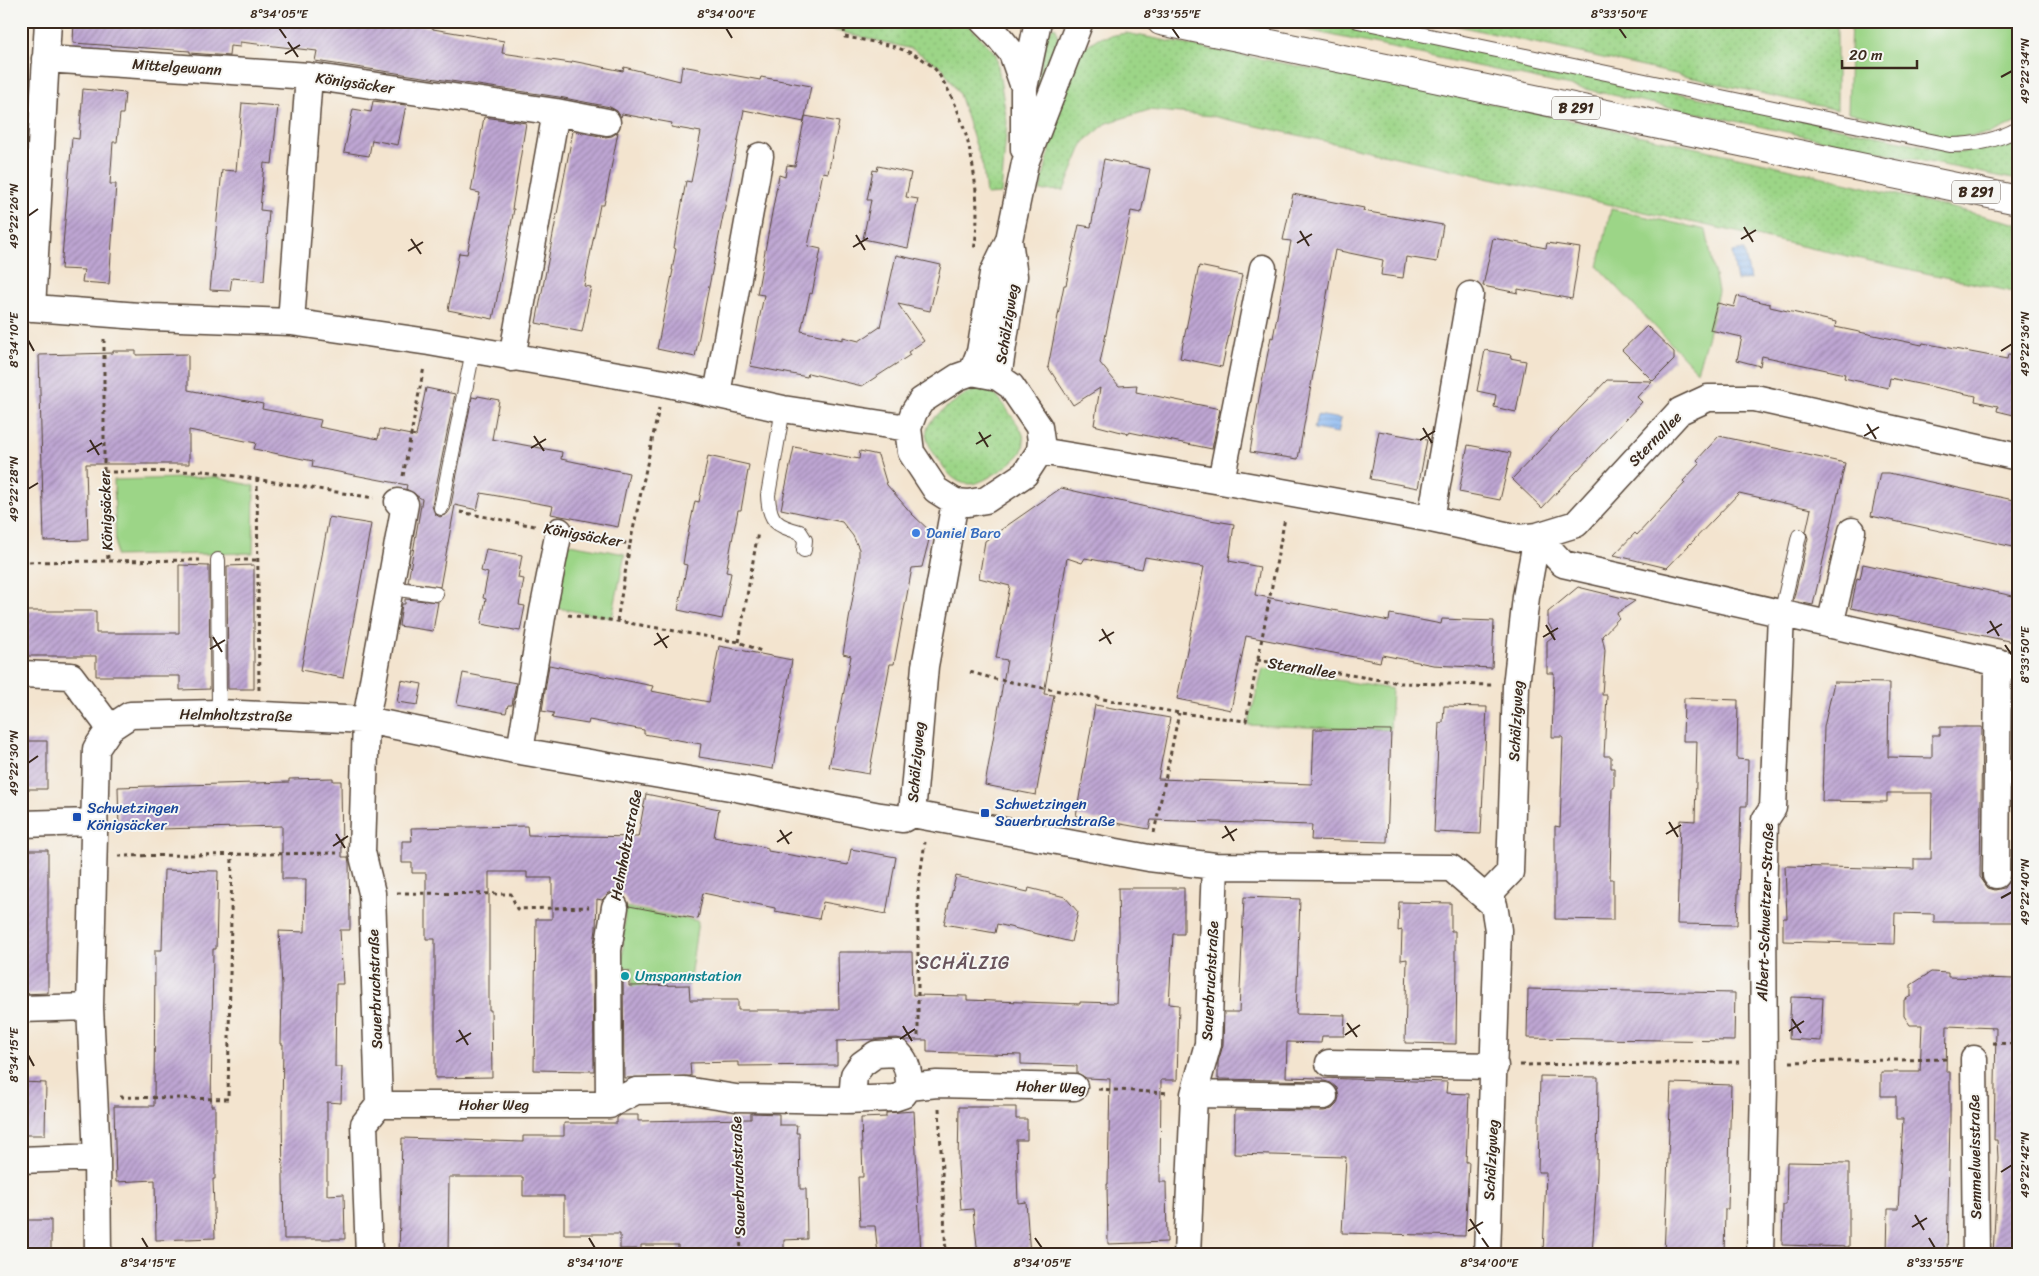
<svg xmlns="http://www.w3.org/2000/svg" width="2039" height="1276" font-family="Sriracha,sans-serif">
	<defs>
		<pattern id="grass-dots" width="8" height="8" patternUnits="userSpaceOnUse" patternTransform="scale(1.25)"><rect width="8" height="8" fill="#9cd587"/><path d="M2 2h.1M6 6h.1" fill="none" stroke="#87b774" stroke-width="1.8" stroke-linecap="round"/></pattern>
		<pattern id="water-rules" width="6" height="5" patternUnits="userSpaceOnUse" patternTransform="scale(1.25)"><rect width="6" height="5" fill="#87b6f2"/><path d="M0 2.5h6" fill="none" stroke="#7094c3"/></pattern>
		<pattern id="building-hatch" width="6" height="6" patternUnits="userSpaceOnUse" patternTransform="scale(1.25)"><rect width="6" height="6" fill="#bea6d3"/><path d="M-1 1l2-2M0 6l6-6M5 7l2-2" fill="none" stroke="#9c87ab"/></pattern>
	</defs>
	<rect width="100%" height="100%" fill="#f6f6f2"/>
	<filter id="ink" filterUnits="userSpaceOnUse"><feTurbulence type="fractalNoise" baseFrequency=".02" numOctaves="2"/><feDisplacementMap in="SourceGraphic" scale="10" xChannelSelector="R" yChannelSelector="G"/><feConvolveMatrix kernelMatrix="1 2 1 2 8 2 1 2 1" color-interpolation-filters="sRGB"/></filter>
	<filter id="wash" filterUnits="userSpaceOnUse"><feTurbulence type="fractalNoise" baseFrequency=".0096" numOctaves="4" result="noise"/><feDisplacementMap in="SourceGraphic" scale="20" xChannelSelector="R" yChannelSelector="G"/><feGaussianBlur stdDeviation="1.12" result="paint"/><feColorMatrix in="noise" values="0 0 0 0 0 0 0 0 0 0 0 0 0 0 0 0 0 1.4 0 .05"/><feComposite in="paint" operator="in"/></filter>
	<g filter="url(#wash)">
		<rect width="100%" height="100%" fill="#f3e4cf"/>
		<!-- grass -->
		<path fill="url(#grass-dots)" stroke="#6c8052" d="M795 21H965L996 54 1007 122 1001 194 986 195 983 167 959 94 942 67 912 49Z
			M1265 21H1345L1956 153 1989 148 2018 134V180L1913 159Z
			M1436 21H1837V110Z
			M1053 27 1056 28C1063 50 1044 84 1036 105L1037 84 1048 32Z
			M1126 33 1510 107 1774 165 2018 224V293L1603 203 1212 116 1149 110 1107 123 1084 142 1064 190 1040 191 1063 91 1079 51 1098 38Z
			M980 389C994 391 1001 399 1008 411 1014 420 1024 430 1024 441 1024 446 1022 452 1019 455 1012 464 981 485 970 484 959 484 952 478 945 469 924 440 915 429 950 405 960 398 968 391 980 389Z"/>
		<!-- green -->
		<path fill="#9cd587" stroke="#6c8052" d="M1851 21H2018V122L1991 134 1948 138 1848 112Z
			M1611 209 1706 230 1718 291 1707 339 1697 371 1598 267Z
			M215 477 254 486 253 553 116 556 114 480Z
			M564 543 625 554 612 618 552 607Z
			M1263 668 1392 689 1390 730 1248 725Z
			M625 907 698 921 689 985 632 987 633 968 622 967Z"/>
		<!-- water -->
		<path fill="url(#water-rules)" stroke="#617088" d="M1744 250 1750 279 1737 281 1732 252Z
			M1317 415 1341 419 1338 433 1314 429Z"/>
		<g id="blocks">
			<!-- building -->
			<path fill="url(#building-hatch)" d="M74 21H400L433 28V29L504 41 502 53 571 63 572 61 623 71 624 67 680 81 682 66 760 80 761 77 811 86 804 122 744 110 695 357 657 349 673 270H672L676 249 674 248 686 181 691 182 701 132 671 127 672 123 622 114 621 117 617 111 610 107 559 97 315 61 317 51 240 42V47L230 46 229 56 190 53V51L73 43Z
				M83 89 125 93 123 114H120L117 142H113L110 184H116L109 284 82 282 84 270 61 269 72 138 79 139Z
				M373 101 406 105 398 145 372 140 369 156 344 152 353 109 371 112Z
				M242 103 278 106 272 164 264 163 260 210 269 211 264 281 232 278 230 291 210 290 222 170 236 171Z
				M805 116 839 122 828 173 823 172 808 246 821 249 812 294 810 293 801 331 843 340V337L859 341 880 327 896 255 941 265 930 311 898 304 924 341 908 352 910 355 862 386 808 373 807 377 750 366 764 295 757 294 779 175 785 177 787 165 795 166Z
				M484 117 526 123 512 209H514L493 319 448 310 459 253 467 254 480 193 471 191Z
				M573 131 605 137 612 136 618 132 604 205H600L584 286 591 287 582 332 536 323Z
				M1104 159 1150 169 1141 213 1131 211 1100 363 1119 386 1137 385 1136 392 1220 409 1212 449 1129 432V434L1094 425 1100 388 1073 405 1048 367 1064 285H1066L1079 225 1091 227Z
				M878 166 911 173 906 197 918 199 908 248 863 239 871 200H867L873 170 877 171Z
				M1293 194 1364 208 1363 211 1443 225 1437 262 1406 257 1403 278 1381 275 1383 260 1335 250 1298 459 1250 452 1259 398 1271 337 1273 338 1291 241 1283 240Z
				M1493 238 1546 248 1547 243 1580 248 1572 299 1518 289V293L1483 286Z
				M1199 266 1242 275 1222 367 1180 358Z
				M1737 296 1770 304V307L1836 322 1835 327 1922 345 1923 343 2007 359 2008 354 2018 355V416L1997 411 1998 406 1975 401 1976 396 1890 378 1888 388 1844 378 1845 374 1762 356 1760 366 1737 360 1742 337 1710 330 1717 303 1734 307Z
				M1647 326 1674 352V360L1653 381 1622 350Z
				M1485 350 1511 355 1510 358 1526 361 1516 412 1494 407 1496 395 1477 391Z
				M113 351H136V355L188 354V390L263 404 262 409 321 420 319 427 378 439 380 429 416 436 426 388 455 394 432 506 435 514 440 517 447 514 450 510 472 397 477 398 478 396 499 400 492 439 562 452 561 459 629 473 618 527 551 514 553 506 481 493 477 510 455 505 440 587 408 582 422 499 406 489 407 485 312 467 313 461 254 449 256 443 189 430V464H86L88 540 44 541 39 355 113 353Z
				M1607 380 1652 381 1637 397 1642 402 1542 508 1512 479Z
				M1379 431 1427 440 1418 488 1370 479Z
				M1719 436 1845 463 1813 605 1793 601 1808 538 1806 532 1811 509 1739 493 1667 568 1614 555 1635 533 1637 535 1685 483 1683 481 1700 463 1697 460Z
				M1468 445 1511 453 1500 500 1459 492Z
				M794 447 859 459 860 451 878 455 887 485 912 514 931 532 922 567 912 568 894 664H890L869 774 829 767 851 656 843 654 859 562V549L853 536 842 522 781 509Z
				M708 456 749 465 741 510H738L726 572 731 573 722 619 678 610 687 565 683 564 687 539 695 501 699 502Z
				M1880 473H1889L2018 501V548L1871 516Z
				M1061 488 1186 516 1234 524 1229 561 1260 567 1255 595 1389 621 1390 614 1441 624 1442 619 1494 621 1492 668 1433 665 1382 655 1380 662 1246 636 1231 710 1177 699 1204 567 1145 557 1142 569 1085 558 1082 563 1067 558 1044 694 1054 695 1036 795 985 785 1007 660 996 658 1010 586 979 578 985 541Z
				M329 517 371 524 343 678 301 670Z
				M486 549 522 555 518 578 524 579 519 605 525 606 520 631 481 624 486 599 483 598 488 573 481 571Z
				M1863 564 2018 597V643L1851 608 1857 578 1860 579Z
				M179 565 209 566 210 689 180 690V676H96V656H21V611H96V633H179Z
				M254 565V689H228L227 566Z
				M1578 587 1635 601 1617 613 1619 618 1602 636 1605 650 1602 695H1607L1604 756H1611V768H1614V788H1612L1610 879H1613V920L1555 919V826L1560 827 1563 737H1552L1554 673H1547V641L1555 635 1548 623V612Z
				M405 599 438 602 433 631 399 626 402 604H405Z
				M719 646 792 660 773 769 699 757 701 744 644 734V730L589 720 588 724 569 721 552 718 554 713 542 711 549 665 653 686 651 691 709 702Z
				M463 673 516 683 512 705H508L506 713 457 704Z
				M401 680 422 684 418 705 397 702Z
				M1834 682 1889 683 1888 757 1932 758V735H1940V727H1982L1980 877 1988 888 1995 890 2004 888 2010 878H2018V922H1934V914L1895 913 1894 944 1783 941V918H1787L1785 866 1914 869V859H1931L1932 793H1887V802L1822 801 1824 727Z
				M1684 698 1738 700 1737 759 1748 760 1747 806H1741L1737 925 1677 924 1680 820 1695 821 1697 741H1683Z
				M1095 705 1170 718 1158 779 1312 784 1314 729 1391 730 1387 842 1311 840 1312 825 1151 820 1149 829 1076 816Z
				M1444 706 1487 707 1481 834 1434 832 1439 723 1443 722Z
				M21 741H47V789H21Z
				M333 778V781H341L342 857H348L349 863 350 914V930H340L343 984H336L335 1067H342L341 1103 327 1102V1195L344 1194 345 1239H284L282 1117 283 1044H281L282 986 279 931 305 932 306 879H282V826L119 830 118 787 289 782V779Z
				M646 794 719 809 714 837 768 848V851L848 865 851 849 896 857 886 914 823 902 819 919 775 911V908L703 893 698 919 629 906 624 895 617 892 609 893 602 900 597 899 596 929 593 950 594 1071 534 1070 536 919H552V878H527V872H489V1010H491L492 1077 435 1078V939H426V873H412V863H402V841H412L411 828 527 826 528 835 638 837Z
				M21 850H48V993L21 994Z
				M164 870 218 871 216 949H213L212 1036 211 1106H215V1179H213L215 1238 156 1240 155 1180 116 1182 114 1106H154L155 950H162Z
				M956 876 1028 892 1029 888 1065 897 1078 912 1071 942 997 924 995 933 944 924Z
				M1118 888H1184V934H1173L1169 1004 1179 1005 1177 1080H1161L1160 1182H1166L1167 1242 1108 1244 1107 1184H1108L1110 1079 1086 1078 1077 1073V1066L1021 1064V1055L927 1052V1040H905L897 1038 837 1041V1065L738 1066V1062L690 1063 691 1076 624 1078 623 971H629V986L689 985 690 1000H738V1010H839L838 952H912L913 995 967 996V1000L994 1001 1080 1004V1002L1116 1003 1119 935Z
				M1244 897 1300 899 1296 1014 1345 1015 1344 1036H1322L1321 1043 1287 1042 1286 1077 1447 1082 1446 1093 1469 1094 1466 1162H1469L1465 1236 1342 1233 1346 1157 1234 1154 1235 1110 1324 1111 1332 1109 1337 1104 1339 1097 1337 1088 1331 1083 1324 1081 1218 1079V1062L1223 1045 1224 1012H1239Z
				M1399 902 1451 903V931H1455V960H1457L1456 1044 1405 1043 1407 959 1401 960 1402 930 1398 931Z
				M1931 972 1948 973V977L2014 979V991H2018V1255H1993L1998 1158 1997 1140H1994L1996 1028 1947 1026 1946 1072H1950V1120L1947 1255 1887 1253 1888 1209H1898L1903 1119H1896V1096H1881V1072H1920L1922 1025H1910L1904 1016V1000L1911 996V985Z
				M1528 989 1735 993 1734 1041 1527 1038Z
				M1791 997 1823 998 1821 1041 1789 1039Z
				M1540 1076 1598 1077 1597 1173 1592 1255H1543L1546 1172H1538Z
				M21 1082 46 1083 45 1135H21Z
				M1671 1083 1731 1085 1728 1209H1725L1724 1255H1664Z
				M959 1107H1016V1119H1027V1140H1016L1018 1203 1026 1202 1030 1255H978L973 1209 961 1210 958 1165Z
				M914 1111 921 1255H878L875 1226H860L858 1177H863L861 1118 886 1117V1113Z
				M751 1113 779 1114V1125H797L796 1133H799L800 1189H806L807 1239 784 1240V1255H678V1245H641V1249H620V1234H564V1196H523V1177H449L448 1255H399L402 1138 523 1142V1136H564V1123H617V1118L621 1115H638V1121L751 1119Z
				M1787 1162 1849 1163V1247L1782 1245 1783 1205H1786Z
				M21 1220H51V1255H21Z"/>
		</g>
	</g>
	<g filter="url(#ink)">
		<use href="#blocks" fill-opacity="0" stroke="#574639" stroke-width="1"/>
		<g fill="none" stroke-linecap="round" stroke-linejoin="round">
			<!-- lane casing -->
			<g stroke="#574639" stroke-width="16">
				<path id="lane" d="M1358 21 1950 145C1975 145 1996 141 2018 129
					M783 409 768 495C769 521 776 526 800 532L805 540 804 550
					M441 508 473 351
					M218 560 219 713
					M390 588 436 594
					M1781 614 1799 536"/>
			</g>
			<!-- street casing -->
			<g stroke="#574639" stroke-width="29">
				<path id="street" d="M983 21 998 36 1012 53 1024 87
					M45 59 309 76 556 112 512 358
					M556 112 607 122
					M1024 149V88L1038 21
					M21 307 152 317 291 322 429 342 664 383 783 409 908 428
					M32 308 48 21
					M291 322 309 76
					M972 372 998 377 1011 386 1039 427 1041 441 1040 451 1025 474 986 500 968 503 955 502 936 490 911 452 908 428 914 412 921 401 958 377Z
					M972 372 980 352 993 273 1009 240 1025 163 1080 21
					M998 377 1014 276 1009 240
					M717 394 760 156
					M1040 451 1221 481 1431 519 1519 538 1537 536 1576 524 1680 411 1708 398H1755L2018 457
					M1221 481 1263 268
					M1431 519 1470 295
					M1537 536 1563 564 2018 667
					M1830 625 1852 531
					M21 674 71 676 110 728
					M520 751 543 611 559 531
					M912 814 1149 858 1215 866 1451 868 1494 905 1498 930 1487 1255
					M912 814 925 666 955 502
					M21 824 93 822
					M1996 875 1998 662
					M1486 897 1510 872 1516 686 1526 597 1537 536
					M21 1009 90 1007
					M1974 1059 1976 1255
					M1329 1063 1495 1066
					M1194 1094 1324 1096
					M852 1100 854 1075 862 1064 876 1054 898 1053C908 1063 909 1074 909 1087
					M379 1105H609L636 1091 685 1090 736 1098 846 1100 894 1098 903 1095 909 1087 937 1084 1074 1087
					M609 1105 608 950 615 907
					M21 1160 97 1157
					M98 1255 97 1157 90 1007 96 749 110 728 130 715 219 713 366 720 520 751 736 788 880 816 903 819 912 814
					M369 1255 364 1124 379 1105 372 893 362 852 366 720 405 504 398 502
					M1187 1255 1194 1094 1208 1044 1215 866
					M1760 1255 1764 1087 1763 902 1765 820 1773 808 1781 614"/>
			</g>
			<!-- primary casing -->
			<g stroke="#574639" stroke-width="30">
				<path id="primary" d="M1161 21 2018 200"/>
			</g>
			<!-- path -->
			<path stroke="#574639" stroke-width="3" stroke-dasharray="4 4" stroke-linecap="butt" d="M843 21 845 37C875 42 910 46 934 68 938 72 941 78 944 83 971 126 983 201 974 250
				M104 339V472L108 561
				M104 472 205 471 374 498
				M403 476 424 367
				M257 478 259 690
				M460 512 535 526
				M583 535 630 544 659 408
				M236 560H258
				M21 562 200 560
				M568 615 617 621 739 642 761 651
				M617 621 630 544
				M739 642 758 532
				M1257 660 1400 683 1492 685
				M970 672 995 679 1179 713 1246 721 1285 518
				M1154 833 1179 713
				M118 856 337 853
				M620 882 636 797
				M397 893 511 894 517 909 589 907
				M918 1036V890L925 842
				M1993 1043 2018 1044
				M1790 1062 1949 1059
				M1520 1065 1739 1062
				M1098 1089 1169 1093
				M120 1097 228 1099 232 855
				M939 1108 946 1255
				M737 1123 741 1255"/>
			<!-- lane -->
			<use href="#lane" stroke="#fff" stroke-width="14"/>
			<!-- street -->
			<use href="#street" stroke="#fff" stroke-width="26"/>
			<!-- primary -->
			<use href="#primary" stroke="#fff" stroke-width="28"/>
		</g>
	</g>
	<!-- ticks -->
	<path fill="none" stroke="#3b2a1e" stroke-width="2" d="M279 28 286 38M726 28 732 38M1172 28 1179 38M1619 28 1626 38M288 42 298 57M285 54 300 45M2001 77 2012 71M28 216 38 209M1744 227 1753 242M1300 231 1309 246M856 235 865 250M411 239 421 254M1741 239 1756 230M1297 243 1312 234M853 247 868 238M408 251 423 242M28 340 34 351M2001 351 2012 344M1867 424 1876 439M1423 428 1432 443M979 432 988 447M534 436 544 451M1864 436 1879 427M90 440 99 455M1420 440 1435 431M976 444 991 435M531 448 546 439M87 452 102 443M28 489 38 483M1990 621 1999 636M1546 625 1555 640M1102 629 1111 644M657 633 667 648M1987 633 2002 624M213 637 222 652M1543 637 1558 628M1099 641 1114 632M654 645 669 636M2005 645 2012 655M210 649 225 640M28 763 38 756M1669 822 1678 837M1225 826 1234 841M780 830 789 844M336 834 345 848M1666 834 1681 825M1222 838 1237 829M777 842 792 832M333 846 348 836M2001 898 2012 892M1792 1019 1801 1033M1347 1023 1357 1037M903 1026 912 1041M459 1030 468 1045M1789 1031 1804 1021M1345 1035 1360 1025M900 1039 915 1029M456 1042 471 1033M28 1055 34 1066M2001 1172 2012 1165M1915 1215 1924 1230M1470 1219 1480 1234M1912 1227 1927 1218M1468 1231 1483 1222M142 1238 148 1248M589 1238 595 1248M1035 1238 1042 1248M1482 1238 1489 1248M1929 1238 1935 1248"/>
	<!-- markers -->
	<circle fill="#3f7fe0" stroke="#f6f6f2" stroke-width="2" cx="916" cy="533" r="5"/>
	<g fill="#1a4fb4" stroke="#f6f6f2" stroke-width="2">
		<rect x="980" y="808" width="10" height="10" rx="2.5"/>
		<rect x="72" y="812" width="10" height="10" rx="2.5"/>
	</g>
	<circle fill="#0f9aa8" stroke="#f6f6f2" stroke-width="2" cx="625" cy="976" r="5"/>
	<g text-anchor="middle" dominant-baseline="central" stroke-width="4" stroke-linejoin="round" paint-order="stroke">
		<!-- shield labels -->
		<g fill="#f6f6f2" stroke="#73675e" stroke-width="1">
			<rect x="1552" y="96.5" width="48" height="23" rx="4"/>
			<rect x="1952" y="180.5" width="48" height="23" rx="4"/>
		</g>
		<g font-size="14" font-weight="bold" fill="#3b2a1e">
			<text x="1576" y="108">B 291</text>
			<text x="1976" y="192">B 291</text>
		</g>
		<!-- street labels -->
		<g font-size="15" fill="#3b2a1e" stroke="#f6f6f2">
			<text transform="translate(177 67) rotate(4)">Mittelgewann</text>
			<text transform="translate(355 83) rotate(8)">Königsäcker</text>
			<text transform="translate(1007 324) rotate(-81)">Schälzigweg</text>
			<text transform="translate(1655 439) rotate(-46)">Sternallee</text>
			<text transform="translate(106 511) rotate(-92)">Königsäcker</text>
			<text transform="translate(583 535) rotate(10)">Königsäcker</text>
			<text transform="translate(1302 668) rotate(9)">Sternallee</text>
			<text transform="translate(236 715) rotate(1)">Helmholtzstraße</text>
			<text transform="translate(1516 721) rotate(-87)">Schälzigweg</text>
			<text transform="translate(916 762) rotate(-85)">Schälzigweg</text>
			<text transform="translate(626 845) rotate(-79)">Helmholtzstraße</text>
			<text transform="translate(1765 912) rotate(-88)">Albert-Schweitzer-Straße</text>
			<text transform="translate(1210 981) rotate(-87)">Sauerbruchstraße</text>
			<text transform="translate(375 989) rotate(-92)">Sauerbruchstraße</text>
			<text transform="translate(1051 1087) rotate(2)">Hoher Weg</text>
			<text x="494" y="1105">Hoher Weg</text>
			<text transform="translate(1975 1157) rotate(-91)">Semmelweisstraße</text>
			<text transform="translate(1491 1160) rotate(-87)">Schälzigweg</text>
			<text transform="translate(738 1176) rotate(-92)">Sauerbruchstraße</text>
		</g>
		<!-- shop labels -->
		<g font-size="15" fill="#366cbe" stroke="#f6f6f2" text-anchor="start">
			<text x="926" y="533">Daniel Baro</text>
		</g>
		<!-- transit labels -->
		<g font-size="15" fill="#164399" stroke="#f6f6f2" text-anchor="start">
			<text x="995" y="804">Schwetzingen<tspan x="995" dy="17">Sauerbruchstraße</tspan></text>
			<text x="87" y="808">Schwetzingen<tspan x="87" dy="17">Königsäcker</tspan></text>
		</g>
		<!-- culture labels -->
		<g font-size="15" fill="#0d838f" stroke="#f6f6f2" text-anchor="start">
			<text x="635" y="976">Umspannstation</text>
		</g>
		<!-- quarter labels -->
		<g font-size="18" letter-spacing="1" fill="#69555d" stroke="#f6f6f2">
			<text x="964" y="963">SCHÄLZIG</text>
		</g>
	</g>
	<!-- margin -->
	<rect width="2039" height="1276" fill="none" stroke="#f6f6f2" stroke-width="55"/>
	<!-- scale -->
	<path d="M1842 60v8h75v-8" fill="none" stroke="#3b2a1e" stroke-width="2.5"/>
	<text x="1849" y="60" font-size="15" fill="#3b2a1e" stroke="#f6f6f2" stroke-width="4" paint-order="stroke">20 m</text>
	<rect x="28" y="28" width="1984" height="1220" fill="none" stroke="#3b2a1e" stroke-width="2"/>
	<g font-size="12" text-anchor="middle" fill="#3b2a1e">
		<text x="279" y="18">8°34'05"E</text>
		<text x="726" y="18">8°34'00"E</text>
		<text x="1172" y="18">8°33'55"E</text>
		<text x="1619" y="18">8°33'50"E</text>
		<text transform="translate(2025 71) rotate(-90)" y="4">49°22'34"N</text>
		<text transform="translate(14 216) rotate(-90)" y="4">49°22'26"N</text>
		<text transform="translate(14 340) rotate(-90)" y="4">8°34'10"E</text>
		<text transform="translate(2025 344) rotate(-90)" y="4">49°22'36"N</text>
		<text transform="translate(14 489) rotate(-90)" y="4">49°22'28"N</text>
		<text transform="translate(2025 655) rotate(-90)" y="4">8°33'50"E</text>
		<text transform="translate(14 763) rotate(-90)" y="4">49°22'30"N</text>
		<text transform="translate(2025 892) rotate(-90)" y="4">49°22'40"N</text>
		<text transform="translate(14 1055) rotate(-90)" y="4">8°34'15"E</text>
		<text transform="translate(2025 1165) rotate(-90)" y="4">49°22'42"N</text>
		<text x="148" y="1267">8°34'15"E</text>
		<text x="595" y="1267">8°34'10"E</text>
		<text x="1042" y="1267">8°34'05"E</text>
		<text x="1489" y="1267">8°34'00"E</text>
		<text x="1935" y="1267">8°33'55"E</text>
	</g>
</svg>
